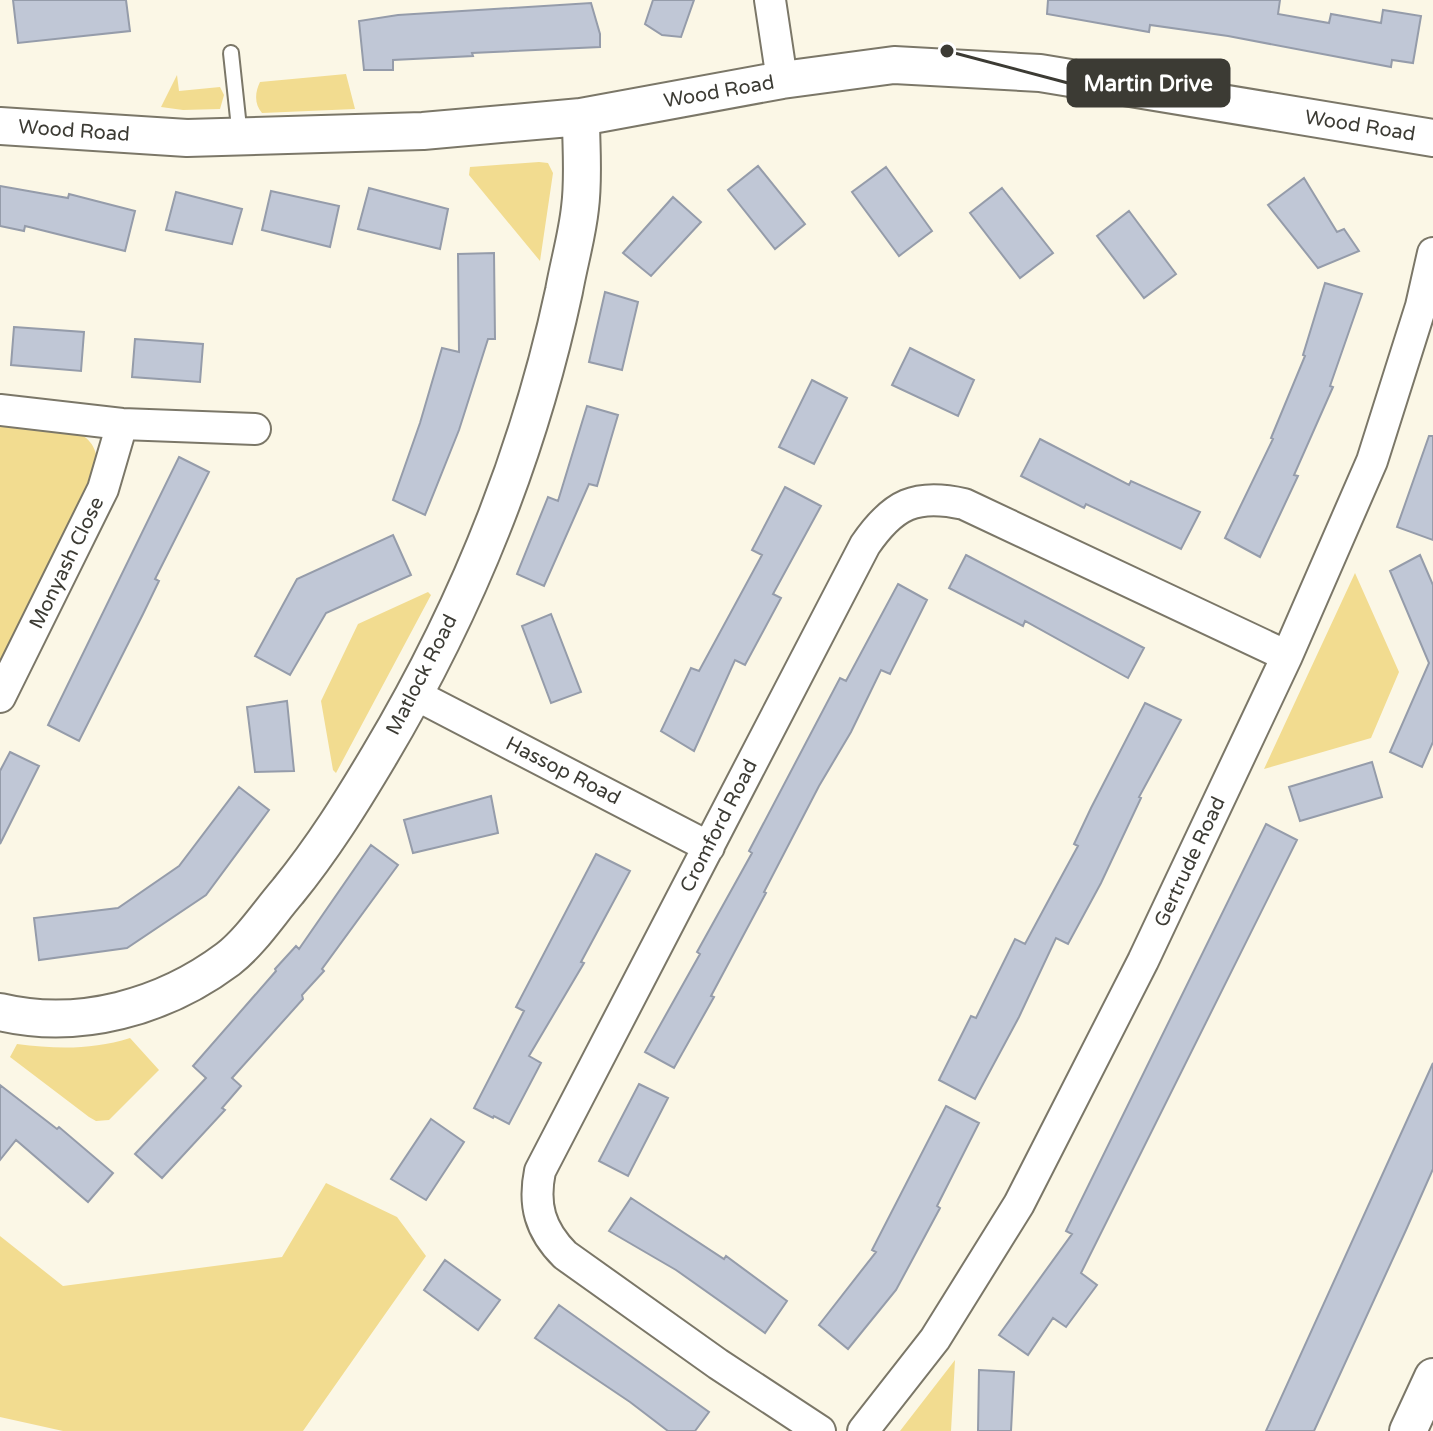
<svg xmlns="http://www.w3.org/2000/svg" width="1433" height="1431" font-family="'Varela Round',sans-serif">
	<rect width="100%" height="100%" fill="#fbf7e6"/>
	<!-- green -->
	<path fill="#f2dc90" d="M346 74 355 109 262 113C254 104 255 92 260 82Z
		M177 75 179 91 220 87 224 95 220 109 183 110 161 107Z
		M539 162 548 163 553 173 540 261 469 175 470 167Z
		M0 426 78 433C95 441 98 455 98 472L0 666Z
		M1355 573 1399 672 1371 738 1264 769Z
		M428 592 431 595 336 773 333 770 321 701 358 624Z
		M130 1038 159 1070 109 1120 96 1121 89 1117 10 1057 17 1044C56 1049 92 1050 130 1038Z
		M326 1183 397 1217 426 1256 303 1431H63L0 1417V1236L63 1286 282 1257Z
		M955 1360 951 1431H900Z"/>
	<!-- building -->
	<path fill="#c0c7d6" stroke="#959caa" stroke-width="2" d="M13 0H126L130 31 18 43Z
		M653 0H694L681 37 662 35 645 24Z
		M1048 0H1280L1278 14 1329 23 1331 14 1381 23 1383 10 1421 16 1413 63 1392 60 1391 67 1228 36 1150 25 1149 32 1047 14Z
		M591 3 600 34V47L472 53 473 56 393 60V70H364L359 21 398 15Z
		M758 166 805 224 775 249 728 190Z
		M886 167 932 231 899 256 852 192Z
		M1304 178 1337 232 1344 229 1359 251 1318 268 1268 205Z
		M0 186 68 198 69 194 135 211 125 251 25 226 24 231 0 226Z
		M369 188 448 209 440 249 358 229Z
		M1002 188 1053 253 1020 278 970 213Z
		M271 191 339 206 330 247 262 230Z
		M176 192 242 209 232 244 166 230Z
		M673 197 701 222 651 276 623 253Z
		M1129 211 1176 274 1144 298 1097 236Z
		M494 253 495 339H488L459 430 425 515 393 500 420 423 442 348 459 352 458 254Z
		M1325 283 1362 294 1330 386 1333 387 1294 475 1298 476 1260 557 1225 538 1273 439 1271 438 1305 356 1303 355Z
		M605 292 638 302 622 370 589 362Z
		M14 327 84 332 81 371 11 365Z
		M135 339 203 344 200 382 132 377Z
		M910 348 974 380 958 416 892 385Z
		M812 380 847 398 814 464 779 447Z
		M587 406 618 415 597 486 589 484 544 586 517 574 548 497 558 501Z
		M1429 436H1433V540L1397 527Z
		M1040 439 1129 485 1131 481 1200 512 1181 549 1086 504 1084 508 1021 476Z
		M179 457 209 472 155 579 159 581 143 614 79 741 48 725Z
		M785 487 821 506 773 594 781 598 745 665 735 660 694 751 661 731 691 668 699 671 762 555 752 550Z
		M393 535 411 575 326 613 290 675 255 656 297 579Z
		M966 555 1144 648 1128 678 1025 621 1023 626 949 588Z
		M1420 555 1433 585V742L1422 767 1390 752 1429 663 1390 571Z
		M898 584 927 600 890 674 881 670 851 732 819 786 764 892 766 893 711 996 714 997 674 1068 645 1052 700 954 697 952 752 853 749 851 840 678 846 681Z
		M551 614 581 692 551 703 522 626Z
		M287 701 294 771 255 772 247 707Z
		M1145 703 1181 720 1139 797 1141 798 1101 883 1068 944 1056 938 1019 1017 975 1099 939 1080 971 1016 976 1018 1015 939 1025 944 1053 892 1078 846 1074 844 1091 808Z
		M10 752 39 766 0 844V771Z
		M1372 762 1382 797 1300 821 1289 787Z
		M239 787 269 810 206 895 127 948 39 960 34 918 118 908 179 866Z
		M491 796 498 833 413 853 404 820Z
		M1266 824 1297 840 1081 1273 1097 1285 1066 1327 1053 1318 1028 1355 999 1335 1072 1234 1066 1231Z
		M371 845 398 865 322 969 324 971 302 995 303 999 232 1078 241 1086 222 1108 225 1110 162 1178 135 1154 206 1078 193 1066 276 971 275 969 296 946 299 949Z
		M596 854 630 871 581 962 584 963 529 1056 541 1063 509 1124 494 1116 493 1118 474 1108 524 1011 516 1007Z
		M1433 1063V1169L1406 1230 1314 1431H1266Z
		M639 1084 668 1098 628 1176 599 1161Z
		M0 1085 57 1129 59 1127 113 1173 88 1202 16 1140 0 1160Z
		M946 1106 979 1123 937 1206 940 1208 896 1290 848 1349 819 1325 876 1252 872 1250Z
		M431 1119 464 1142 426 1200 391 1179Z
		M631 1198 724 1259 726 1256 787 1301 765 1333 676 1270 609 1231Z
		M445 1260 500 1300 478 1330 424 1290Z
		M559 1305 709 1412 695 1431H668L630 1402 535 1338Z
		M979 1370 1014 1372 1011 1431H978Z"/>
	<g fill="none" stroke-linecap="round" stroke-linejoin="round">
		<!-- service casing -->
		<g stroke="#7b7768" stroke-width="18">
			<path id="service" d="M231 53 240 137"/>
		</g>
		<!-- minor casing -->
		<g stroke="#7b7768" stroke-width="34">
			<path id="minor" d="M770 0 782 80
				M0 410 122 424 255 429
				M416 695 709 847
				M0 697 103 489 122 424
				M820 1431 718 1364 565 1255C540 1230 533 1205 540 1171L865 545C893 504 916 493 964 504L1287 656
				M863 1431 935 1339 1019 1204 1143 961 1287 656 1372 461 1421 306 1433 253"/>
		</g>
		<!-- tertiary casing -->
		<g stroke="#7b7768" stroke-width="40">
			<path id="tertiary" d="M0 126 187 138 423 131 581 117 782 80 894 65 1040 73 1433 138
				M0 1012C79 1031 164 1007 228 959 251 941 269 913 288 891 323 848 351 803 379 756 465 612 529 454 564 291 569 263 577 236 580 208 584 178 581 147 581 117
				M1408 1431 1433 1377"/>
		</g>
		<!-- service -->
		<use href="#service" stroke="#fff" stroke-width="14"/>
		<!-- minor -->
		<use href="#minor" stroke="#fff" stroke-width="30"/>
		<!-- tertiary -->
		<use href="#tertiary" stroke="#fff" stroke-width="36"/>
	</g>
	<g text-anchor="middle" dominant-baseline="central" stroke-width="6" stroke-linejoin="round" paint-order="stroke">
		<!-- street labels -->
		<g font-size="20" fill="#3c3b34" stroke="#fff">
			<text transform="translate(719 92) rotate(-10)">Wood Road</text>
			<text transform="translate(1360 126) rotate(9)">Wood Road</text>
			<text transform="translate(74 131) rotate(4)">Wood Road</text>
			<text transform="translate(67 563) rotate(-64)">Monyash Close</text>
			<text transform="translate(422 675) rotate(-63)">Matlock Road</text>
			<text transform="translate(563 771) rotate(27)">Hassop Road</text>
			<text transform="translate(719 826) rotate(-63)">Cromford Road</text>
			<text transform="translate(1190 862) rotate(-65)">Gertrude Road</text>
		</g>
	</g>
	<!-- callouts -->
	<path fill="none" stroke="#3c3b34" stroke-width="3" d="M947 51L1068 83"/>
	<circle fill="#3c3b34" stroke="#fff" stroke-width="3" cx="947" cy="51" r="8"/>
	<rect fill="#3c3b34" stroke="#3c3b34" stroke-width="3" x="1068" y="60" width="161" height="46" rx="8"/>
	<g font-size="22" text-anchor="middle" font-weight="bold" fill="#fff">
		<text x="1148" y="91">Martin Drive</text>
	</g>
</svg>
